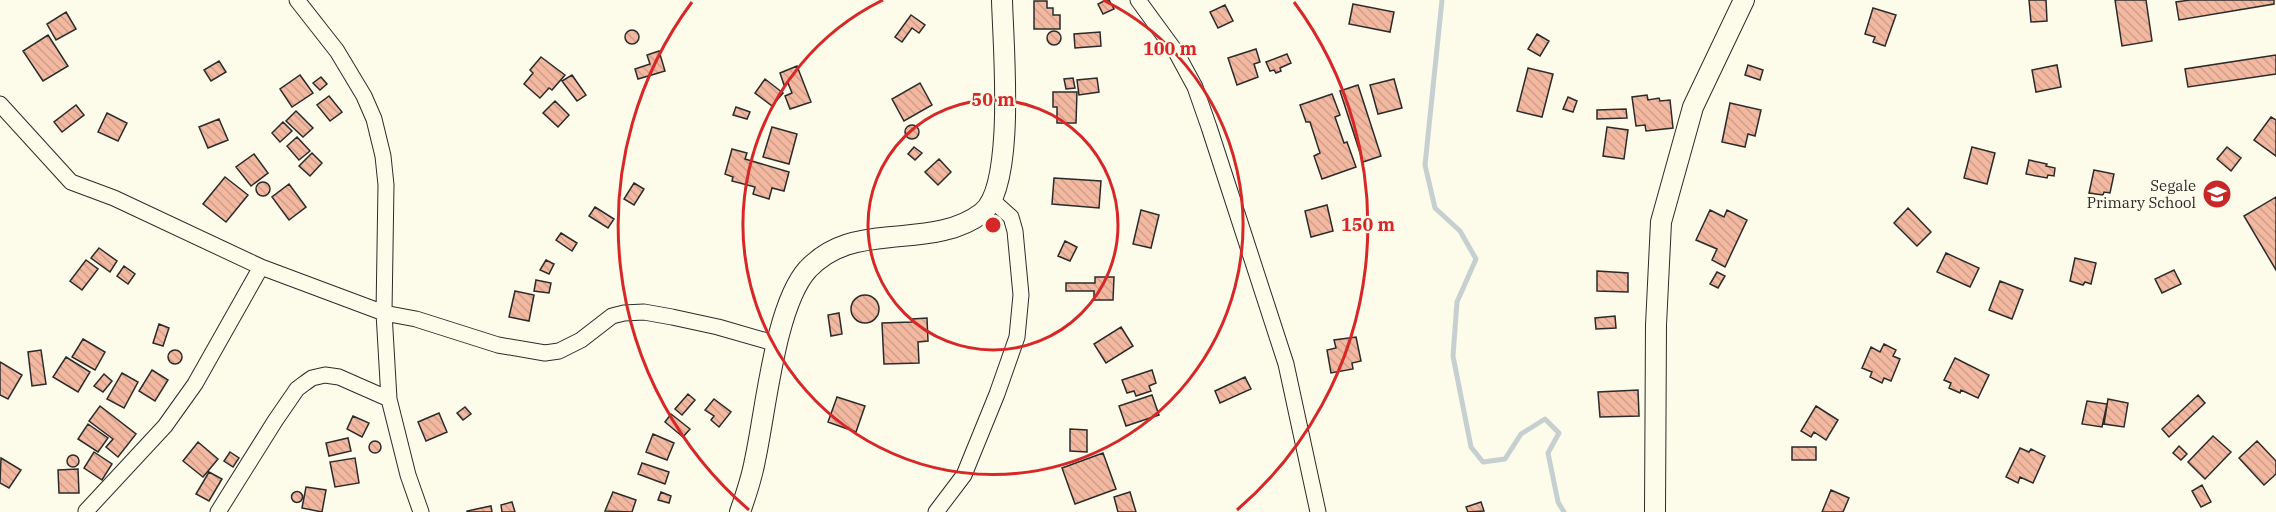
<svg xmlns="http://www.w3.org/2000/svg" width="2276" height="512" font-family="'IBM Plex Serif',serif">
	<defs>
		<pattern id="building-back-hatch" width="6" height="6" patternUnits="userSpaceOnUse" patternTransform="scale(1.5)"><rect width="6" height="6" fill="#f2b8a0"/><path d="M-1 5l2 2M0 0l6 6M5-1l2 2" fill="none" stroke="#d09e8a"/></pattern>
	</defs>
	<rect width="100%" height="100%" fill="#fdfbea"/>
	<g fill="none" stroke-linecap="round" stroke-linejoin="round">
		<!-- stream -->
		<path stroke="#c7d0d0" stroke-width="5" d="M1442 0 1425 165 1435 208 1460 231 1476 259 1457 302 1453 356 1471 447 1483 462 1505 459 1521 434 1545 419 1559 433 1548 453 1558 502 1564 512"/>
	</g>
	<!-- building -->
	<path fill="url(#building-back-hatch)" stroke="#2b2b2b" stroke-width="1.5" d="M1106 0H1109L1114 9 1103 14 1098 4Z
		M2029 0H2046L2047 21 2031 22Z
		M2115 0H2146L2152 41 2122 46Z
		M2190 0H2274V4L2179 20 2176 2Z
		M1034 1H1047V8H1053V15H1060V29H1034Z
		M1353 4 1394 12 1390 32 1349 24Z
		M1225 5 1233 21 1218 28 1210 12Z
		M1873 8 1896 15 1885 46 1873 42 1875 37 1865 34Z
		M66 12 76 29 56 40 47 24Z
		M911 15 925 25 919 33 912 28 902 42 895 37Z
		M625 37a7 7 0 1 1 14 0a7 7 0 1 1-14 0Z
		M1047 38a7 7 0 1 1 14 0a7 7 0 1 1-14 0Z
		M1100 32 1101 46 1075 48 1074 34Z
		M1537 34 1549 41 1540 56 1528 49Z
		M48 35 68 66 43 81 23 51Z
		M1256 49 1260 62 1254 64 1258 77 1237 85 1228 58Z
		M659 51 665 71 638 79 635 69 650 64 647 55Z
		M1287 54 1291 63 1280 68 1281 71 1276 73 1274 70 1270 71 1266 62Z
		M2276 55V74L2188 87 2185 69Z
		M541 57 565 75 552 90 549 88 540 98 524 84 533 73 530 70Z
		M219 61 226 72 211 81 204 70Z
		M1748 65 1763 70 1760 80 1745 75Z
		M2057 65 2061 87 2036 92 2032 70Z
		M797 66 811 102 790 109 785 96 792 93 788 83 784 85 780 73Z
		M1528 68 1553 74 1542 117 1517 111Z
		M300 75 313 93 292 107 280 89Z
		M572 75 586 95 577 101 562 81Z
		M321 77 327 84 320 90 313 83Z
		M1073 78 1075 88 1066 89 1064 79Z
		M1097 78 1099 92 1079 95 1077 80Z
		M765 79 783 93 772 106 755 93Z
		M1394 79 1402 108 1378 114 1370 85Z
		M920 83 932 105 904 121 892 99Z
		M1358 85 1381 156 1363 162 1340 91Z
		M1053 92H1077L1076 123H1057V107H1053Z
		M1332 94 1340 115 1335 117 1344 143 1347 142 1356 167 1322 179 1314 156 1320 153 1310 122H1306L1300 105Z
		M1647 95 1648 100 1659 98 1660 101 1670 100 1673 128 1646 131 1645 125 1636 126 1632 97Z
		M329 96 342 112 330 121 317 105Z
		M1568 97 1577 101 1573 112 1563 109Z
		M555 101 569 115 558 127 543 113Z
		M1730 103 1761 110 1755 136 1748 134 1745 147 1722 142Z
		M76 105 84 115 62 132 54 122Z
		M736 107 750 112 747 119 733 115Z
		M1626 109 1627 118 1597 119V110Z
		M296 111 313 128 303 137 286 121Z
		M107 113 127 123 118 141 98 132Z
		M2271 117 2276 120V156L2254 140Z
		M219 119 228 140 208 148 199 127Z
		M283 122 292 131 280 142 272 133Z
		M905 132a7 7 0 1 1 14 0a7 7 0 1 1-14 0Z
		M772 127 797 134 789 164 763 157Z
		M1607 127 1628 130 1624 159 1603 156Z
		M297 137 310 151 299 160 287 146Z
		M914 147 922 153 915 160 908 154Z
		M1972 147 1995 153 1987 184 1964 178Z
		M2227 147 2241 158 2231 171 2217 159Z
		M732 149 747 153 745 159 789 172 784 191 772 188 769 199 753 194 755 187 732 181 733 177 725 174Z
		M312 153 322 163 310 176 299 166Z
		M254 154 268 173 251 186 236 167Z
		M939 159 951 172 938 185 925 172Z
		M2029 160 2047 164 2046 166 2055 168 2054 176 2048 175 2047 178 2026 174Z
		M2094 170 2114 174 2110 193 2104 192 2103 195 2089 193Z
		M225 177 248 195 226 222 203 204Z
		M1054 178 1101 181 1099 208 1052 204Z
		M256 189a7 7 0 1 1 14 0a7 7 0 1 1-14 0Z
		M634 183 644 189 634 205 624 199Z
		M289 184 306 207 289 220 272 197Z
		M2276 197V270L2244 216Z
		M1327 205 1333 231 1311 237 1305 211Z
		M595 207 614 219 608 228 589 216Z
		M1908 208 1931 232 1917 246 1894 223Z
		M1141 210 1159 215 1151 248 1133 244Z
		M1710 210 1724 217 1727 210 1747 220 1725 267 1712 260 1717 249 1696 240Z
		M561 233 577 243 572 251 556 240Z
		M1065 241 1077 247 1070 261 1058 256Z
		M99 248 117 261 110 272 91 258Z
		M1946 253 1979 268 1970 287 1937 272Z
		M2075 258 2096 263 2091 284 2085 282 2083 285 2070 281Z
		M86 260 98 269 82 290 70 281Z
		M546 260 554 264 549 274 540 270Z
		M124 266 135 274 128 284 117 276Z
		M2174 270 2181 284 2162 293 2155 279Z
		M1597 271 1628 273V292L1597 291Z
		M1717 272 1725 276 1718 288 1710 284Z
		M1095 277H1114L1113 300H1094V291H1066V283H1095Z
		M536 280 551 283 549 293 534 291Z
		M2000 281 2023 290 2012 319 1989 310Z
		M515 291 534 295 529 321 509 317Z
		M851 309a14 14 0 1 1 28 0a14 14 0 1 1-28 0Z
		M839 313 842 334 831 336 828 315Z
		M1615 316 1616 328 1596 329 1595 318Z
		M927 318 928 341 918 342 919 363 884 364 882 323 912 322V319Z
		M159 324 169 328 163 346 153 343Z
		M1121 327 1133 346 1106 363 1094 344Z
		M1356 337 1361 361 1352 363 1353 369 1331 373 1327 350 1336 348 1334 340Z
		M83 339 105 352 95 370 72 357Z
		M1884 344 1896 350 1893 356 1900 359 1891 381 1884 378 1882 383 1870 377 1872 372 1862 368 1871 347 1880 352Z
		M168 357a7 7 0 1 1 14 0a7 7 0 1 1-14 0Z
		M41 350 46 384 32 386 28 352Z
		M66 357 90 372 78 392 53 377Z
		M1955 358 1989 375 1978 398 1961 390 1960 393 1949 388 1951 383 1944 380Z
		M0 362 22 375 8 399 0 395Z
		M152 370 168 380 155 401 139 391Z
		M1152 370 1156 383 1149 386 1151 391 1136 396 1134 391 1127 393 1122 380Z
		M122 373 138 382 124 408 107 399Z
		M104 374 112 381 103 392 94 386Z
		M1245 377 1251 389 1220 403 1215 391Z
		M1638 390 1639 416 1600 417 1598 392Z
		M688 394 695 400 682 415 675 409Z
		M1152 395 1159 415 1126 426 1119 406Z
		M2198 395 2205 403 2169 437 2162 429Z
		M837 397 865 406 856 432 828 422Z
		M714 399 731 412 719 427 711 420 714 416 705 410Z
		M2108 399 2128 403 2124 427 2104 424Z
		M2087 401 2107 404 2102 427 2082 424Z
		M100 406 136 434 118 457 106 447 113 439 89 421Z
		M1816 406 1838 420 1826 440 1814 432 1811 437 1801 431Z
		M465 407 471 414 463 420 457 413Z
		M439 413 447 432 426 441 418 422Z
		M671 414 690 429 683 437 665 422Z
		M353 416 369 423 362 437 347 429Z
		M88 424 108 438 98 452 78 439Z
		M1070 429 1087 430V452L1070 451Z
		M653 434 674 443 667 460 646 452Z
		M2213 436 2231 452 2205 479 2188 462Z
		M348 438 351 451 329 456 326 443Z
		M369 447a6 6 0 1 1 12 0a6 6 0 1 1-12 0Z
		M2257 441 2276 461V474L2264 485 2239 458Z
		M198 442 218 459 203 477 183 461Z
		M2179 446 2187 454 2181 460 2173 453Z
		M1792 447H1816V460H1792Z
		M2020 448 2029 452 2031 449 2045 456 2033 483 2020 477 2018 483 2006 477Z
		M94 452 112 464 102 480 84 468Z
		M230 452 239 458 233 467 224 461Z
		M1103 453 1116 489 1075 504 1062 468Z
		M67 461a6 6 0 1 1 12 0a6 6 0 1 1-12 0Z
		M1 458 21 470 9 488 0 483Z
		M355 458 359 483 335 487 330 462Z
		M642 463 669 472 665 484 638 474Z
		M78 469 79 493H59L58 470Z
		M209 472 222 479 209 501 196 494Z
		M2202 485 2211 502 2201 507 2192 491Z
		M306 487 326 490 322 512 302 508Z
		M1831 490 1849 498 1843 512H1822Z
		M291.5 497a5.5 5.5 0 1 1 11 0a5.5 5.5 0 1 1-11 0Z
		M613 492 636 500 632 512 605 511Z
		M661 492 671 496 669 503 658 500Z
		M1130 492 1136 512H1118L1114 497Z
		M512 502 515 512H502L501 505Z
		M1481 502 1484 511 1468 512 1466 507Z
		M491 506 492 512H467V511Z"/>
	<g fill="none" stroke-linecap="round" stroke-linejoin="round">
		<!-- minor casing -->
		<g stroke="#2b2b2b" stroke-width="17">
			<path id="minor" d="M297 0 337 51 364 96 374 119 383 156 386 185 384 313 389 399 408 475 421 512
				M1138 0 1176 52 1195 87 1209 127 1286 364 1318 512
				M0 104 71 182 114 198 261 267 384 313 416 319 498 345 545 353 559 351 581 340 612 316 624 313 644 312 672 317 718 327 777 344
				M88 512 86 511 165 426 195 384 261 267
				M218 512 275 421 297 389 305 383 312 378 325 375 339 377 389 399
				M936 512 964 475 997 394 1017 337 1021 295 1015 231 1011 217 992 200"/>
		</g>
		<!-- tertiary casing -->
		<g stroke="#2b2b2b" stroke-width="22">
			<path id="tertiary" d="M740 512C746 495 752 477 755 460 766 410 775 305 808 269 832 244 859 240 891 237 922 234 956 233 982 213 1016 186 1003 44 1002 0
				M1655 512 1656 325 1661 222 1693 107 1744 0"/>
		</g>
		<!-- minor -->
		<use href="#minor" stroke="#fdfbea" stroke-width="15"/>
		<!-- tertiary -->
		<use href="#tertiary" stroke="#fdfbea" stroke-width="20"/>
	</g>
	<!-- distance rings -->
	<g fill="none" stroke="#d62828" stroke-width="3">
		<circle cx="993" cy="225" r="125"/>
		<path d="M1103 0A250 250 0 1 1 883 0"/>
		<path d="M749 510A375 375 0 0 1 692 2M1294 2A375 375 0 0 1 1237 510"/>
	</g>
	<!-- icons -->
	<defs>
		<g id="school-disc" transform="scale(1.5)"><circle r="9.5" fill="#c62828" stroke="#fdfbea"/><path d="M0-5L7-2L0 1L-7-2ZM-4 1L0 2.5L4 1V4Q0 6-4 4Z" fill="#fff"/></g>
	</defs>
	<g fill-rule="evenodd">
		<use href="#school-disc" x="2217" y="194"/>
	</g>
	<g text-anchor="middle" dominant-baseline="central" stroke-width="4.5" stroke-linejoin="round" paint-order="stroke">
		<!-- poi labels -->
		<g font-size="15" fill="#2b2b2b" stroke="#fdfbea" text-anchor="end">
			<text x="2196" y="185">Segale<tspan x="2196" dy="17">Primary School</tspan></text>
		</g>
	</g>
	<circle cx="993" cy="225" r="9" fill="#d62828" stroke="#fdfbea" stroke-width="3"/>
	<g font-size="18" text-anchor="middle" font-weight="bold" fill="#d62828" stroke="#fdfbea" stroke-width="4.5" stroke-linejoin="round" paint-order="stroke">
		<text x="1170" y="55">100 m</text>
		<text x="993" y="106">50 m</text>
		<text x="1368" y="231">150 m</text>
	</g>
</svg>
